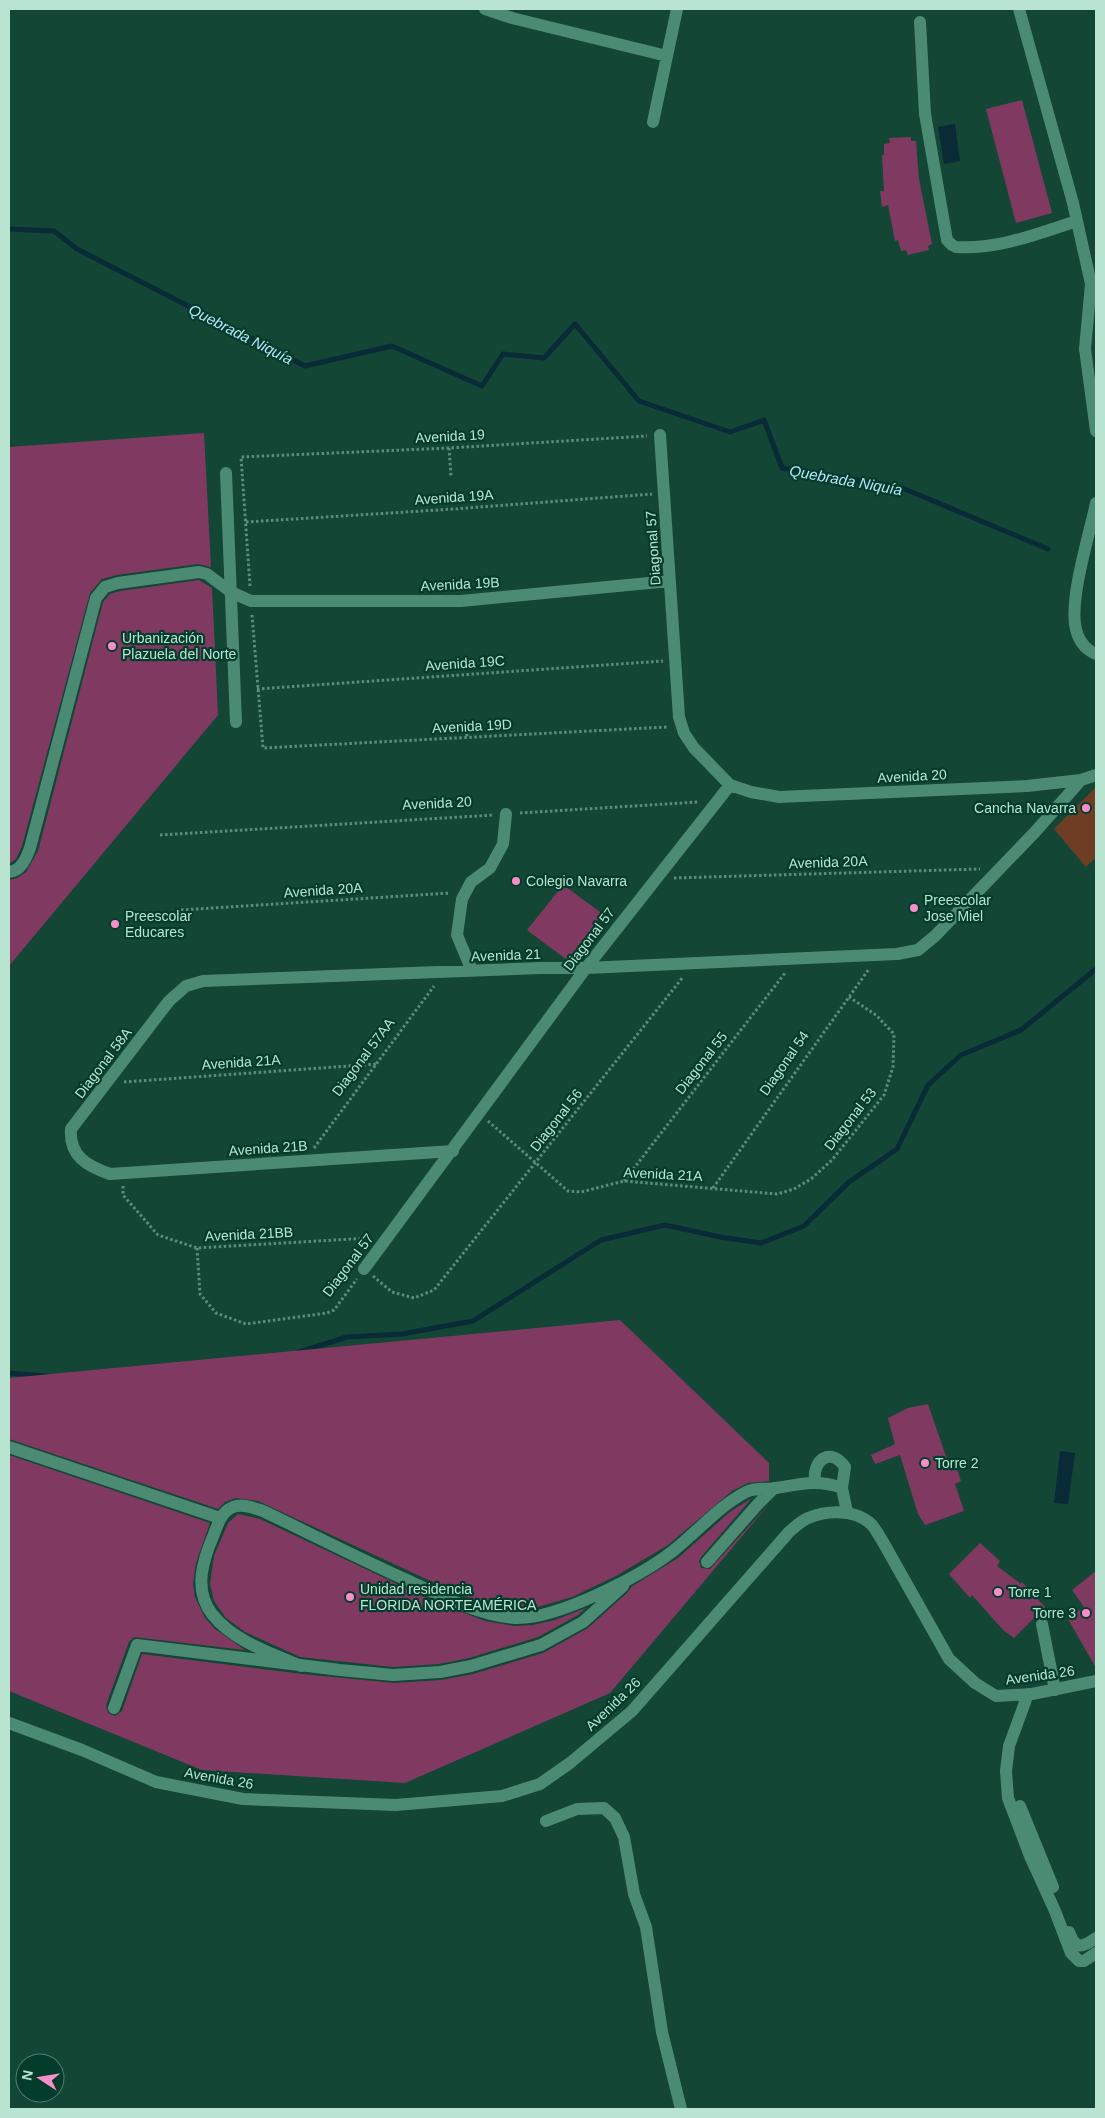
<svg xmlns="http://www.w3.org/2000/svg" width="1105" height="2118" font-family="Arial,sans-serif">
	<rect width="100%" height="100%" fill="#134635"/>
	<!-- green -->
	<path fill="#6f3d24" d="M1096 787V857L1086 867 1054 829Z"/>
	<!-- water -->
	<path fill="#092a37" d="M955 124 960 161 944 164 938 127Z
		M1060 1451 1075 1453 1068 1504 1054 1503Z"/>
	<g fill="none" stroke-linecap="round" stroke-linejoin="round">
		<!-- stream -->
		<path stroke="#092a37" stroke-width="5" d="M9 229 54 231 77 249 305 366 392 346 482 386 503 354 544 358 575 324 639 401 730 432 764 420 782 468 900 487 1048 549
			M299 1352 347 1337 402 1334 473 1321 601 1240 665 1225 720 1237 761 1243 804 1226 849 1182 897 1149 928 1085 961 1055 1021 1030 1096 969
			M9 1373 46 1376"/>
	</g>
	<!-- building -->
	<path fill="#803a62" d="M1022 100 1052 213 1016 223 986 109Z
		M911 137V141H916L919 179 932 244 928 246 929 250 908 255 906 250 901 251 898 240 895 241 888 205 882 207 880 191H884L882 155H884V144L890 143 889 138Z
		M204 433 211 567 198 564 117 575 102 579 90 593 22 846 16 859 9 864V447Z
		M199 580 212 588 218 715 9 966V880L17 878 26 872 38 851 103 602 110 594 120 591Z
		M563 885 603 914 567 960 527 930Z
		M620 1320 769 1463V1481L748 1483 732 1491 668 1545 616 1576 572 1597 531 1609 503 1608 463 1596 258 1501 236 1498 225 1502 218 1509 9 1439V1378Z
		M928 1404 951 1471 957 1469 961 1481 955 1484 964 1511 925 1525 918 1514 900 1455 875 1464 871 1455 895 1444 888 1418 908 1408Z
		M9 1455 210 1523 196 1563 193 1584 195 1597 205 1618 215 1629 245 1650 134 1637 129 1642 106 1705 108 1713 115 1716 122 1711 142 1654 302 1674 394 1683 441 1680 473 1674 543 1653 588 1628 628 1592 631 1587 678 1558 731 1511 752 1498 701 1557 699 1561 701 1568 710 1569 770 1503 610 1693 405 1783 202 1770 9 1691Z
		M238 1514 260 1519 431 1600 485 1621 514 1626 533 1625 555 1620 586 1608 578 1615 538 1637 469 1658 439 1664 393 1667 300 1657 245 1632 226 1618 214 1601 210 1584 214 1556 228 1523Z
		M980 1543 1000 1561 997 1566 1021 1584 1022 1582 1045 1607 1014 1638 1003 1630 972 1595 970 1598 949 1574Z
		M1096 1571V1668L1068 1619 1084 1607 1072 1590Z"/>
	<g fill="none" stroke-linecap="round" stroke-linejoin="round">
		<!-- path -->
		<path stroke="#5d8c7a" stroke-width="3" stroke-dasharray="2.5 2.5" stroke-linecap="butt" d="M449 448 451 476
			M246 522 454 509 652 494
			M250 586 241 457 449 448 647 436
			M252 615 263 748 667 727
			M257 689 663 661
			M466 724 467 738
			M520 813 698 802
			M160 835 494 815
			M674 878 980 869
			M181 910 450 893
			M124 1082 377 1064
			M488 1121 568 1191 581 1192 624 1181 777 1194 794 1189 811 1179 832 1160 884 1095 893 1067 894 1034 876 1015 849 997
			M314 1148 434 986
			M624 1181 785 973
			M123 1186V1195L158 1235 197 1248 370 1238
			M713 1188 869 969
			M197 1248 200 1294 216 1313 246 1324 327 1313 334 1310 357 1279
			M373 1276 392 1292 414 1298 434 1290 683 977"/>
		<!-- minor -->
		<path stroke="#4c8b73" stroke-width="12" d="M485 9 512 18 667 56
			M1019 9 1073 203 1091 284 1085 349 1096 431
			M920 22 925 114 947 240 952 245 956 247C998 250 1039 233 1077 221
			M653 122 677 9
			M660 435 679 717 684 733 694 748 730 785 751 792 779 797 1027 786 1081 780 1096 775
			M226 473 236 722
			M1096 503C1089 536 1071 593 1075 624 1077 638 1084 649 1096 654
			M9 872C21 871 26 859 30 848L96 598 105 587 118 583 199 572 207 574 231 592 251 601H461L670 581
			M472 971 457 935 462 899 471 882 490 868 503 844 506 814
			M453 1151 110 1174C87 1166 69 1156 71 1129L169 1001 186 986 203 981 540 968H586L897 954 918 950 935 936 1035 832 1081 780
			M364 1269 586 968 730 785
			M9 1447 220 1518
			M815 1482C812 1459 831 1447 845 1467L842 1488
			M707 1562 758 1504 774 1488
			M1042 1624 1055 1690
			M301 1666C270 1653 233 1641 212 1614 193 1589 203 1560 214 1534 218 1524 221 1512 233 1507 242 1503 254 1508 263 1511 311 1534 360 1559 409 1581 442 1596 478 1615 515 1618 556 1620 641 1576 673 1551 697 1532 719 1506 746 1492 756 1487 766 1490 776 1488 800 1484 818 1479 842 1488L847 1512
			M1028 1694 1009 1746 1006 1771 1008 1798 1030 1856 1055 1911 1071 1953 1079 1961H1084L1096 1953
			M114 1708 137 1645 340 1670 393 1675 440 1672 471 1666 541 1645 583 1622 623 1586
			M9 1723 82 1750 156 1782 243 1799 396 1805 502 1796 540 1784 570 1763 632 1711 789 1532C795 1527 801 1521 808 1518 828 1510 856 1509 872 1525 876 1530 880 1537 883 1542L949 1659 975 1683 996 1696 1032 1694 1096 1681
			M1020 1806 1053 1887
			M546 1821 577 1809 604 1808 615 1818 624 1837 634 1894 646 1927 662 2032 681 2109
			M1069 1932C1076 1950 1082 1948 1096 1938"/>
	</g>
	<!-- markers -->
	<g fill="#f98fc9" stroke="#043c2b" stroke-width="2">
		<circle cx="112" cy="646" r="5"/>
		<circle cx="1086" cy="808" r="5"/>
		<circle cx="516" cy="881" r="5"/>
		<circle cx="914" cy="908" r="5"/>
		<circle cx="115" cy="924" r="5"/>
		<circle cx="925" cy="1463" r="5"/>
		<circle cx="998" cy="1592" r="5"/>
		<circle cx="350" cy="1597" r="5"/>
		<circle cx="1086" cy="1613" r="5"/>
	</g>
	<g text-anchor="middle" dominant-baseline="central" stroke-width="4.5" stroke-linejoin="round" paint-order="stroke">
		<!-- street labels -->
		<g font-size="14" fill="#b9e4d1" stroke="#043c2b">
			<text transform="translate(450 436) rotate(-3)">Avenida 19</text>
			<text transform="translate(454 497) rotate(-4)">Avenida 19A</text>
			<text transform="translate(653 548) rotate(-94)">Diagonal 57</text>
			<text transform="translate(460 584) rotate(-3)">Avenida 19B</text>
			<text transform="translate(465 663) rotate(-4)">Avenida 19C</text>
			<text transform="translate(472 726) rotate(-3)">Avenida 19D</text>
			<text transform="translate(912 776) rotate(-3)">Avenida 20</text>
			<text transform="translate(437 803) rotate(-3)">Avenida 20</text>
			<text transform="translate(828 862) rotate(-2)">Avenida 20A</text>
			<text transform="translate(323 890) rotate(-4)">Avenida 20A</text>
			<text transform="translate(589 939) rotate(-53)">Diagonal 57</text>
			<text transform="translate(506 955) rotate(-2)">Avenida 21</text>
			<text transform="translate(363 1057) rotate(-53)">Diagonal 57AA</text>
			<text transform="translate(241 1062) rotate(-4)">Avenida 21A</text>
			<text transform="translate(103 1063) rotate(-53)">Diagonal 58A</text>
			<text transform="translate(701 1063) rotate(-52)">Diagonal 55</text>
			<text transform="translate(784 1063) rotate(-55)">Diagonal 54</text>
			<text transform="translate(850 1119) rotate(-52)">Diagonal 53</text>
			<text transform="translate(556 1120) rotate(-52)">Diagonal 56</text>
			<text transform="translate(268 1148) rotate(-4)">Avenida 21B</text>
			<text transform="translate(663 1174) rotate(3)">Avenida 21A</text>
			<text transform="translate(249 1234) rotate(-3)">Avenida 21BB</text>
			<text transform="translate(348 1265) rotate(-53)">Diagonal 57</text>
			<text transform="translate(1040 1675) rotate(-8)">Avenida 26</text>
			<text transform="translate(613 1704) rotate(-44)">Avenida 26</text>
			<text transform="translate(219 1778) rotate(10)">Avenida 26</text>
		</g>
		<!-- poi labels -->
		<g font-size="14" fill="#b9e4d1" stroke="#043c2b" text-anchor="start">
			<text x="122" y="638">Urbanización<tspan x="122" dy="16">Plazuela del Norte</tspan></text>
			<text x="1076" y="808" text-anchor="end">Cancha Navarra</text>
			<text x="526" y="881">Colegio Navarra</text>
			<text x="924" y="900">Preescolar<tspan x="924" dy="16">Jose Miel</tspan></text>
			<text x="125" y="916">Preescolar<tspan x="125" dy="16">Educares</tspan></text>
			<text x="935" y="1463">Torre 2</text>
			<text x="360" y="1589">Unidad residencia<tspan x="360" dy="16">FLORIDA NORTEAMÉRICA</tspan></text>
			<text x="1008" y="1592">Torre 1</text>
			<text x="1076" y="1613" text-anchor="end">Torre 3</text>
		</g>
		<!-- water labels -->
		<g font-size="15" font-style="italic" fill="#b7e5fa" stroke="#043c2b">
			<text transform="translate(241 334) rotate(27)">Quebrada Niquía</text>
			<text transform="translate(846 480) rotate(10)">Quebrada Niquía</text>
		</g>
	</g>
	<!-- border -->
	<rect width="1105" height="2118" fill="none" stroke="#b9e4d1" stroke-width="20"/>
	<!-- north arrow -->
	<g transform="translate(40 2078) rotate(282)"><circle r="24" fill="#043c2b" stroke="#4c7f6d"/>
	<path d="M0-4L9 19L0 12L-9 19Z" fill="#f98fc9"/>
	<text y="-8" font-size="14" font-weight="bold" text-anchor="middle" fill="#b9e4d1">N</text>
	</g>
</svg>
